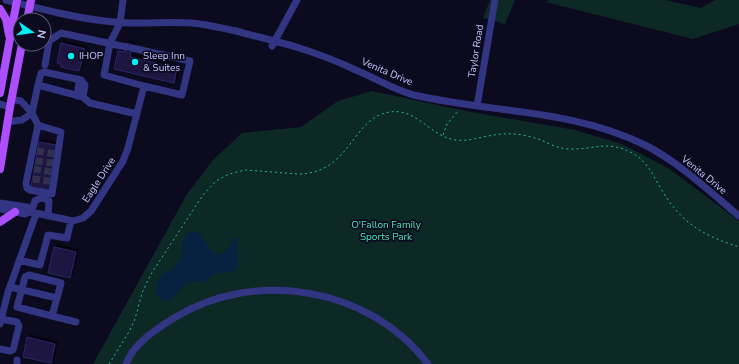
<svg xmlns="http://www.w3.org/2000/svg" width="739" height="364" font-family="'Nunito Sans',sans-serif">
	<defs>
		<filter id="shadow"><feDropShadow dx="2.5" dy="-2.5" stdDeviation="0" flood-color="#0009"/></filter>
	</defs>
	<rect width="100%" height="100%" fill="#0c0a1f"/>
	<!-- green -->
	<path fill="#0d2926" d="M490 0H515L505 24 483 18Z
		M549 0H665L701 8 715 0H739V24L693 39 546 2Z
		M372 91 466 111 575 130 622 144 668 168 739 221V364H93L187 194 213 160 242 133 301 127 338 101Z"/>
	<!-- water -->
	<path fill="#072141" d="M191 231 199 232 211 250 218 254C227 252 231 247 233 238L238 239 237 268 233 272 213 274 205 282C180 280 186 288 168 301L161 299 156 293 158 279C164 272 176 268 180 260 185 248 179 239 191 231Z"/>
	<!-- building -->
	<path fill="#1a1541" stroke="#2d256f" filter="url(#shadow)" d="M61 43 85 49 79 71 61 67V64L57 63Z
		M127 43 133 45 130 57 177 68 174 83 114 69 118 51 125 52Z
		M39 142 56 145 49 190 31 187Z
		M54 247 76 252 70 278 48 273Z
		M27 337 55 344 51 363 23 357Z"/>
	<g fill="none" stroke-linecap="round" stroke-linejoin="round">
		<!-- minor-tunnel -->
		<path stroke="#32304c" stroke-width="7" stroke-dasharray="7 3.5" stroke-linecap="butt" d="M37 151 55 154
			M36 161 53 163
			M34 169 52 172
			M33 179 50 181"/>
		<!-- path -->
		<path stroke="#23b8a3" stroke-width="1" stroke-dasharray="2 3" stroke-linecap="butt" d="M443 135 447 124 459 110
			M109 364 130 330 135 319 142 293 151 274 203 195 216 181 229 174 245 170 299 174C351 173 352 117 390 112 417 108 430 136 455 140 472 142 488 134 505 134 517 133 530 136 541 140 550 144 559 149 570 149 595 150 607 139 634 154 649 163 654 178 663 192 682 224 705 236 739 247"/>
		<!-- minor -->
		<path stroke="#313582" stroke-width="7" d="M6 0C41 9 78 19 114 22 140 25 165 21 191 23 206 24 221 28 236 31
			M123 0 120 23 110 43 104 75 144 86
			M272 46 297 0
			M293 46C316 53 337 61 358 71 377 79 395 90 414 95 491 113 573 109 645 145 680 163 709 191 739 216
			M45 65 49 41 61 33 126 47
			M77 79 79 83 77 96
			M38 85 41 73 44 72 81 80 85 85 83 97
			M0 104 10 107
			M477 106 495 0
			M7 122 22 120 32 113 21 101 11 99
			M38 125 61 132 52 194 30 190 27 188 26 183 38 125 32 113 38 85 83 97 90 103 137 114
			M0 203 27 207 31 212
			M0 209 25 214 31 212 73 221 83 218 91 211 123 161 128 148 144 86 182 95 190 61 132 48
			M31 212 35 201C41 197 43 198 49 201L48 216
			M19 260 40 265 48 235 67 238 71 221
			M10 287 57 298 52 316 76 322
			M52 316 17 307 25 277 29 275 61 283 57 298
			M0 324 8 292 36 214
			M0 349 10 351 13 350 19 326 17 322 1 319
			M17 364V360
			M126 364C134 343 155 330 174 318 255 268 370 287 428 364"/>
		<!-- major -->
		<path stroke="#ae4fff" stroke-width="8" d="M0 9 6 19 9 35
			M27 20 31 0
			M0 93 17 0
			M0 169 10 107 22 44
			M0 222 15 212"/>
		<!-- minor-bridge -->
		<path stroke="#313582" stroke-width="7" d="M236 31 293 46"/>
	</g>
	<!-- markers -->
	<g fill="#00eff3" stroke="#0c0a1f" stroke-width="1.5">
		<circle cx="71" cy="56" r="4"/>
		<circle cx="135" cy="62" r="4"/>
	</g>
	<g text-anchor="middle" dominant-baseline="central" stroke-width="3.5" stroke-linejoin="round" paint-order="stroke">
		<!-- street labels -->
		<g font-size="10" fill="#cac8ff" stroke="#0c0a1f">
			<text transform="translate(476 51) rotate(-81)">Taylor Road</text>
			<text transform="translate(387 72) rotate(23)">Venita Drive</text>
			<text transform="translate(704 175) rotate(39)">Venita Drive</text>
			<text transform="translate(99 180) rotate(-57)">Eagle Drive</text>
		</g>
		<!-- poi labels -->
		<g font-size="10" fill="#cac8ff" stroke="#0c0a1f" text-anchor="start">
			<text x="79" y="56">IHOP</text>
			<text x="143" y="56">Sleep Inn<tspan x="143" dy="12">&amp; Suites</tspan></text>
		</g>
		<!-- park labels -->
		<g font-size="10" fill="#4ae9b4" stroke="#0c0a1f">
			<text x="386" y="225">O'Fallon Family<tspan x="386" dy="12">Sports Park</tspan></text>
		</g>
	</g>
	<!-- north arrow -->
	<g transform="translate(32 32) rotate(103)"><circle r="19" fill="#0c0a1f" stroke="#585679"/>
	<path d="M0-3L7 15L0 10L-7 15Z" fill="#00eff3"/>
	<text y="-6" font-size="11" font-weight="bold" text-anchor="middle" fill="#cac8ff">N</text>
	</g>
</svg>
